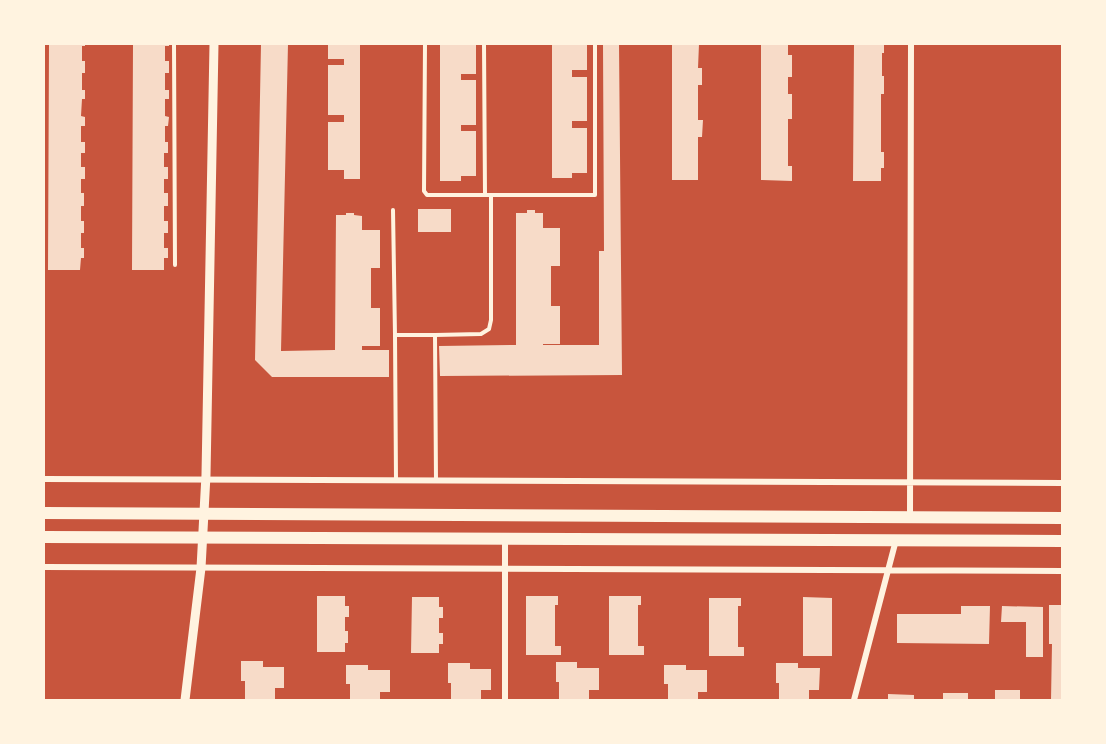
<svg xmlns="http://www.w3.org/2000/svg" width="1106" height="744" font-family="'Noto Sans',sans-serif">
	<rect width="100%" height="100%" fill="#c8553d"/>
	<!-- building -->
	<path fill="#f7dbc8" d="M49 44H85V46H82V61H85V73H82V90H85V99H82L81 116 85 117V126H81V142H85V153H81V167H85V179H81V193H84V206H81V221H84V233H81V248H84V258H81L80 270H48Z
		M133 44H169V46H165V61H169V73H165V90H169V99H165V116L169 117 168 126H165V142H168V153H164V167H168V179H164V193H168V206H164V221H168V233H164V248H168V258H164V270H132Z
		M261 44H288L281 351 335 350 336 215H346V213H354V215L362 216V230H380V268H371V308H380V346H362V350H389V377H272L255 360Z
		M328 44H360V179H344V170H328V122H344V115H328V65H344V59H328Z
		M440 44H476V74H461V80H476V125H461V131H476V176H461V181H440Z
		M552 44H587V70H572V77H587V121H572V128H587V173H572V178H552Z
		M603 44H619L622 375 440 376 439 346 516 345V213H527V210H535V213H543V228H560V266H551V306H560V344H543V345H599V251H604Z
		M672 44H699L698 68H702V85H698V120H703L702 137H698V180H672Z
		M761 44H788V55H792V77H788V94H792V119H788V166H792V181L761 180Z
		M854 44H884V53H882V76H884V94H881V152H884V168H881V181H853Z
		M418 209H451V232H418Z
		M317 596H345V606H349V617H345V631H348V643H345V652H317Z
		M526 596H558V605H555V646H561V655H526Z
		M609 596H641V605H638V646H644V655H609Z
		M412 597H439V607H443V618H439V633H443V644H439V653H411Z
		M803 597 832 598V656H803Z
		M709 598H741V606H738V647H744V656H709Z
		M1049 605H1062V700H1051L1052 644H1049Z
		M961 606H990L989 644 897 643V614H961Z
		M1002 606 1043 607V657H1026V622H1001Z
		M241 661H263V667H284V688H275V700H245V681H241Z
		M556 662H577V668H599V690H589V700H559V682H556Z
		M448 663H470V669H491V690H481V700H451V683H448Z
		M776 663H798V668H820L819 690H809V700H779V683H776Z
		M346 665H368V670H390V692H380V700H350V684H346Z
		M664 665H686V670H707V692H698V700H668V684H664Z
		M995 690H1020V700H995Z
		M943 693H968V700H943Z
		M888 694 914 695V700H888Z"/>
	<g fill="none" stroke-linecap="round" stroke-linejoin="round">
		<!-- service -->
		<path stroke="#fff3e0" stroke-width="4" d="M174 44 175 265
			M425 44 424 191 427 195H595V44
			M484 44 485 195
			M393 210 395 335
			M435 335 481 334 489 329 491 320V195
			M396 480 395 335H435L436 481"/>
		<!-- minor -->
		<path stroke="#fff3e0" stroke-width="6" d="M44 479 1062 483
			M910 517 911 44
			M44 567 1062 571
			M505 700V539
			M854 700 896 540"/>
		<!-- tertiary -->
		<path stroke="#fff3e0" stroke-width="9" d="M185 700 201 568 206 475 214 44"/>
		<!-- primary -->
		<path stroke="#fff3e0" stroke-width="12" d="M44 513 1062 518
			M44 537 1062 541"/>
	</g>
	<!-- border -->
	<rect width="1106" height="744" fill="none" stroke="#fff3e0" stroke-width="90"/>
</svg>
